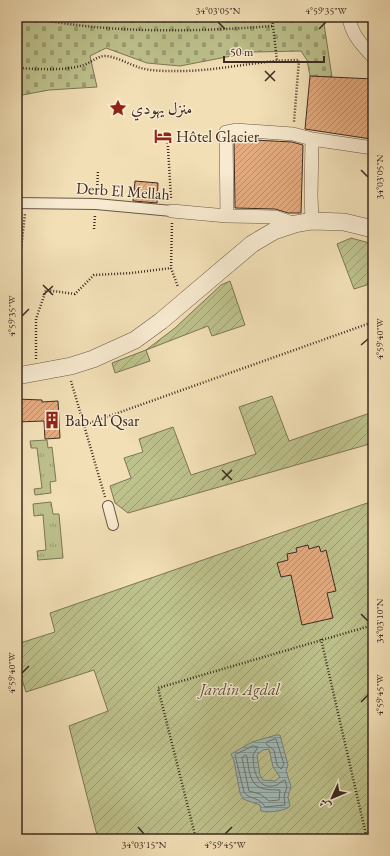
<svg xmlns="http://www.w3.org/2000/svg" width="390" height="856" font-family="'EB Garamond',Amiri,serif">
	<defs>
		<pattern id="grass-tufts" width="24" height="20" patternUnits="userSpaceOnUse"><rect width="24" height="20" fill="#bdc18c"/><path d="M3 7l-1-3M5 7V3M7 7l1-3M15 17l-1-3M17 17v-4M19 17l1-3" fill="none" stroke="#9b9d72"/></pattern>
		<pattern id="cemetery-stones" width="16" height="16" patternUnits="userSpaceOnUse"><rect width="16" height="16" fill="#bdc18c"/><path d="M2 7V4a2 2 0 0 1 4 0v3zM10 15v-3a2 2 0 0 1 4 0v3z" fill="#9b9d72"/></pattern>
		<pattern id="garden-furrows" width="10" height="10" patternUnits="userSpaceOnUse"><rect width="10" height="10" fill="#bdc18c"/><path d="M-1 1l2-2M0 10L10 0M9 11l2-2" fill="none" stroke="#9b9d72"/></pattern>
		<pattern id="water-rules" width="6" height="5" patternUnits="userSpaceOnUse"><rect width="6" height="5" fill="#9fbab8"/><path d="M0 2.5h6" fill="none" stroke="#839795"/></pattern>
		<pattern id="building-hatch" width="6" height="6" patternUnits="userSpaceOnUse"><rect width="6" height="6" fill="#e5ac81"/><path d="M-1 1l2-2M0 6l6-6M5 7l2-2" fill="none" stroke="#bb8c69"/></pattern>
	</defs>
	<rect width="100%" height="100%" fill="#f2dfb6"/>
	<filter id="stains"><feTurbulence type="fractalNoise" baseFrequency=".005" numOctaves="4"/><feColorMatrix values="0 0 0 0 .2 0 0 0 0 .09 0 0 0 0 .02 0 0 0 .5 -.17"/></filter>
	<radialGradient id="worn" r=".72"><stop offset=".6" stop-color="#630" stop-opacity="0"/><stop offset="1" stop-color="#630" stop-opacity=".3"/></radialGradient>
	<!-- grass -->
	<path fill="url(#grass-tufts)" stroke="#7c7657" d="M47 440 48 448 52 447 56 481 50 482 51 493 35 495 34 489 42 488 37 448H31L30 441Z
		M51 502 53 514H59L63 558 38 560 37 551 46 550 43 515 34 516 33 504Z"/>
	<!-- cemetery -->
	<path fill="url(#cemetery-stones)" stroke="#7c7657" d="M17 17H323L332 77 310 76 307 60 301 51 252 52 180 66 147 63 106 48 90 56 97 87 49 90 17 96Z"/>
	<!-- garden -->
	<path fill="url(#garden-furrows)" stroke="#7c7657" d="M351 238 373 244V283L354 289 337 244Z
		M230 281 245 325 212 336 208 326 146 350 150 361 115 373 112 363 146 350 175 328 221 285Z
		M272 396 289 441 373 412V443L128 513 115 503 110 486 131 478 124 458 143 452 139 439 173 427 191 475 256 454 239 407Z
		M373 501V839H98L69 726 108 711 94 670 26 692 17 664V644L55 632 50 613Z"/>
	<!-- water -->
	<path fill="url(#water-rules)" stroke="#77817c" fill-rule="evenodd" d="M276 735H280L288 765 286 771 291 786 288 797 290 806C286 811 268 813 261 811L260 805 243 799 240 793 234 761 231 754 252 742ZM263 750 269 749 273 767 280 777 275 781 263 780 260 775 257 755Z"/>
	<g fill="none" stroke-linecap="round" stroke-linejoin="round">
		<!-- shore -->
		<path stroke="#6e726d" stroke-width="1" d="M276 739 284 764 281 769 277 765 274 750 266 744 267 742Z
			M253 746 258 747 253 755C253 769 257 792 277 785 280 783 281 781 285 780L287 787 284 796 285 805 265 807C259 796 249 800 244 792L235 755Z
			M246 755C248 758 247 760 248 764 251 787 258 790 280 790L279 800 269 801 260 794 249 791 242 758Z"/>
	</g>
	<!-- building -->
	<path fill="url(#building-hatch)" stroke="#3c2b22" d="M310 76 373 79 371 139 305 129Z
		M234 139 292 142 303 145 301 213H288L275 209 235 208Z
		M135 181 158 183 157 203 133 201Z
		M17 399 42 400V402L58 401 60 438 45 439 44 421 17 422Z
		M308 545 309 549 319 546 321 552 326 550 336 591 327 593 333 618 302 625 291 575 281 577 277 563 288 560 287 554 297 552 296 548Z"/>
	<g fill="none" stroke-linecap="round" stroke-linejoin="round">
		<!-- pedestrian casing -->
		<g stroke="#6a5847" stroke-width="12">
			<path id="pedestrian" d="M17 203 96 204 172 211
				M108 506 113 525"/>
		</g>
		<!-- minor casing -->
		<g stroke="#6a5847" stroke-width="14">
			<path id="minor" d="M349 17C351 34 362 45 373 57
				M312 139 311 195 312 221
				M172 211 227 216
				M295 224 275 217 227 216 226 132 236 130 293 134 312 139 373 148"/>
		</g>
		<!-- tertiary casing -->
		<g stroke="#6a5847" stroke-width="18">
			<path id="tertiary" d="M17 376 71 366 93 359 135 340 161 321 252 244 274 231 295 224 312 221 344 222 373 229"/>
		</g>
		<!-- path -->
		<path stroke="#3c2b22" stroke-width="2.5" stroke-dasharray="1 2" stroke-linecap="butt" d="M29 17C107 34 194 32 273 26
			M272 17 277 61
			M17 68C37 69 65 71 84 65 92 62 97 56 106 56 118 57 130 65 141 68 151 71 164 71 175 71 216 72 257 60 299 60L294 122
			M167 131 171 198
			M97 194 98 170
			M172 223 171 268 178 287
			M94 229 95 215
			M17 284 25 214
			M36 359V319L46 290 75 294 94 275 132 273 171 268
			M71 381 105 497
			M84 425 373 322
			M321 639 367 839
			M196 839 158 688 373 625"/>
		<!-- pedestrian -->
		<use href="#pedestrian" stroke="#f7ead0" stroke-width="10"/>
		<!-- minor -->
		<use href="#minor" stroke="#f7ead0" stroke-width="13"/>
		<!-- tertiary -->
		<use href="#tertiary" stroke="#f7ead0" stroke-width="17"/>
	</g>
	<!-- ticks -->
	<path fill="none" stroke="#3c2b22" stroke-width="1.5" d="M218 22 225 29M319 29 326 22M265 71 275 81M265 81 275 71M361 170 368 177M43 285 53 295M43 295 53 286M22 316 29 309M361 345 368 339M222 470 232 480M222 480 232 470M361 614 368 621M22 673 29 666M361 702 368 695M138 827 144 834M225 834 232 827"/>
	<!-- icons -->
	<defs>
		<g id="sight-bare" transform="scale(1.38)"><path d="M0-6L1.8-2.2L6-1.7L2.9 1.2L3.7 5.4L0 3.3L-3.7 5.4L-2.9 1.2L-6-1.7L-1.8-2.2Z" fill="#8f2418" stroke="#f7ead0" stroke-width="2.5" paint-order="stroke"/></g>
		<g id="hotel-bare" transform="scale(1.38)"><path d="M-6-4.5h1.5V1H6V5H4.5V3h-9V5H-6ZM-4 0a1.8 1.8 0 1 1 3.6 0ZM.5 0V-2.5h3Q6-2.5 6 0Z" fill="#8f2418" stroke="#f7ead0" stroke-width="2.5" paint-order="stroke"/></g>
		<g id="building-bare" transform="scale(1.38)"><path d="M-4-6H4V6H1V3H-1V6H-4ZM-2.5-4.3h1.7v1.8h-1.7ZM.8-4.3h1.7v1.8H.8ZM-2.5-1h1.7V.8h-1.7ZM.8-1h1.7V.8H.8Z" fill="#8f2418" stroke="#f7ead0" stroke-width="2.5" paint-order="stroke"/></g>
	</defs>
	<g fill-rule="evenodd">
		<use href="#sight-bare" x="118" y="108"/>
		<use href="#hotel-bare" x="163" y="136"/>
		<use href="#building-bare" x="52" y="420"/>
	</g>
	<g text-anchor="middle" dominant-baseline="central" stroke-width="3" stroke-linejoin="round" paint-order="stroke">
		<!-- poi labels -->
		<g font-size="16" fill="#3c2b22" stroke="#f7ead0" text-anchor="start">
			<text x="131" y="108">منزل يهودي</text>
			<text x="176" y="136">Hôtel Glacier</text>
			<text x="65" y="420">Bab Al Qsar</text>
		</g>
		<!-- street labels -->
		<g font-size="16" fill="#3c2b22" stroke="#f7ead0">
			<text transform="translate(123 191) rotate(4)">Derb El Mellah</text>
		</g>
		<!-- park labels -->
		<g font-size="16" font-style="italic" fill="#5c503c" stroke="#f7ead0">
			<text x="240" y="689">Jardin Agdal</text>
		</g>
	</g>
	<!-- margin -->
	<rect width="390" height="856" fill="none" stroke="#f2dfb6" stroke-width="44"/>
	<!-- north arrow -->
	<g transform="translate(332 798) rotate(226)" stroke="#f7ead0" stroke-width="3" paint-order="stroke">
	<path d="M0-3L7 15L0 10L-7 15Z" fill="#3c2b22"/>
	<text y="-6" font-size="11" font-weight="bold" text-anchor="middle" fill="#3c2b22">ش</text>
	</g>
	<!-- scale -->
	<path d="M224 56v6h100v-6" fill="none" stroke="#3c2b22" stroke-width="2"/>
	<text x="230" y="56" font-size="12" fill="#3c2b22" stroke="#f7ead0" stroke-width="3" paint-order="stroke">50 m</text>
	<rect x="22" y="22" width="346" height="812" fill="none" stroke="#3c2b22" stroke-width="1.5"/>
	<g font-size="10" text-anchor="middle" fill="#3c2b22">
		<text x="218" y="14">34°03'05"N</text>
		<text x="326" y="14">4°59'35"W</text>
		<text transform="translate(379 177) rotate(-90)" y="4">34°03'05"N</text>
		<text transform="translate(11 316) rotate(-90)" y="4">4°59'35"W</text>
		<text transform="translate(379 339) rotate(-90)" y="4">4°59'40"W</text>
		<text transform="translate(379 621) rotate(-90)" y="4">34°03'10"N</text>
		<text transform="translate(11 673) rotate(-90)" y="4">4°59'40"W</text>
		<text transform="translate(379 695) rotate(-90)" y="4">4°59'45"W</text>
		<text x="144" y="848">34°03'15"N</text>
		<text x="225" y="848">4°59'45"W</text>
	</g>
	<rect width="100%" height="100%" filter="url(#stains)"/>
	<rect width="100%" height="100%" fill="url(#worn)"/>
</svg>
